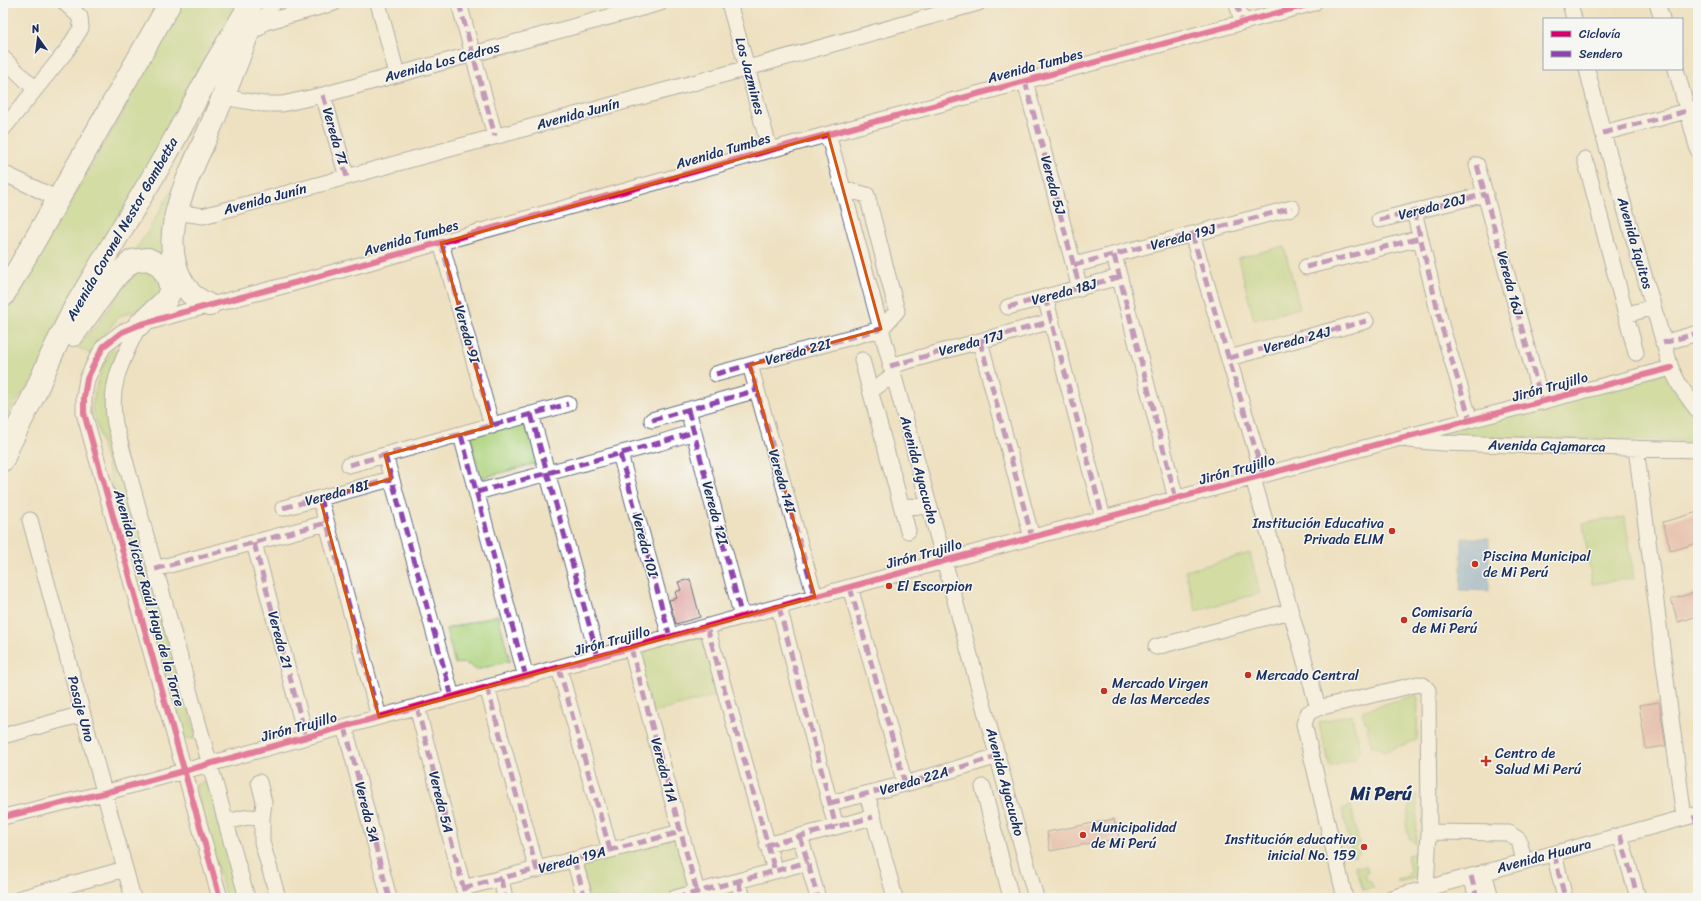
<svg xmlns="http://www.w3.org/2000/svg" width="1701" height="901" font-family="Sriracha,sans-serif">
	<rect width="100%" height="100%" fill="#f6f6f2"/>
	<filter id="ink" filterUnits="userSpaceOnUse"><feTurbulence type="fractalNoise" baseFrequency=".025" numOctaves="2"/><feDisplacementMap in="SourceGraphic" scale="8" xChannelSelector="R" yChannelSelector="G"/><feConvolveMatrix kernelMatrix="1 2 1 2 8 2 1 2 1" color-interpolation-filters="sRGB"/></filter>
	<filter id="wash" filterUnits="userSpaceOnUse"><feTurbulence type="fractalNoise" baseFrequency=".012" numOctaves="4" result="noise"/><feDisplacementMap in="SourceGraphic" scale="16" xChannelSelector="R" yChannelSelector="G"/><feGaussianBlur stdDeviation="0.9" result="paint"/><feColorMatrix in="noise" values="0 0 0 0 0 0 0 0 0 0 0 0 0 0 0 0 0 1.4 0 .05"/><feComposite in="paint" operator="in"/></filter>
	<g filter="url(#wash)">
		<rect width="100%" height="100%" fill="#eee1c1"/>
		<!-- green -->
		<path fill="#afd47e" stroke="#65826e" d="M179 3H242L37 373 3 421V321L34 262 124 110Z
			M189 160 172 266 131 256 147 233Z
			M1284 246 1300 308 1254 320 1238 258Z
			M149 267 159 273 163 293 146 307 120 316 102 337 93 355 77 347 90 331 94 329 125 285 138 270Z
			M113 349H118L120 352 107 388 196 738 185 739 172 685 156 648 92 407C96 386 100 366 113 349Z
			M1669 372 1698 415V441L1445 437 1440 433Z
			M530 420 541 462 481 478 470 436Z
			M1625 517 1634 578 1592 584 1583 523Z
			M1250 553 1260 593 1196 611 1185 571Z
			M498 615 510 661 476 670C470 664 464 662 455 664L446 629Z
			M705 631 721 694 653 713 634 650Z
			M1415 695 1418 697 1417 740 1384 752 1376 746 1372 747 1367 729 1369 728 1367 722H1365L1362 711Z
			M1352 714 1355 731 1356 730 1361 750 1356 756V759L1330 767 1319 724 1320 722Z
			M208 781 241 898H226L195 785Z
			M1417 795 1416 844 1409 838 1406 824 1412 796Z
			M1351 806 1361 851 1357 856 1353 857 1342 809Z
			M679 836 693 891 664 898H589L580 862Z
			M1416 853 1417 875 1415 878 1398 882 1397 879 1408 876 1410 871 1407 855Z
			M1355 865 1361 867 1366 866 1368 872 1365 875 1367 880 1371 882 1374 888 1363 890Z"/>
		<!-- water -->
		<path fill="#6a9fd7" stroke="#42679a" d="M1462 538H1489V591L1460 590Z"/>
		<g id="blocks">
			<!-- building -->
			<path fill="#e0a29f" d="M1698 512V543L1671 551 1663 522Z
				M690 579 700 617 676 624 669 600 677 598 675 592 681 590 678 582Z
				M1698 592V616L1678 622 1671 599Z
				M1659 702 1666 746 1646 749 1639 705Z
				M1114 819 1119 838 1050 851 1047 832Z"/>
		</g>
	</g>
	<g filter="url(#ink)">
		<use href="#blocks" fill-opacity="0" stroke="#656d81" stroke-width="1"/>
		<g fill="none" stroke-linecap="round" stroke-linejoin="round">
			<!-- minor casing -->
			<g stroke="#656d81" stroke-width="17">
				<path id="minor" d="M378 3 397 74
					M459 3 495 136
					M729 3 770 150
					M1237 3 1242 22
					M1570 3 1574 19
					M1657 3 1662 19
					M262 23 334 3
					M259 28 273 3
					M3 58 35 89
					M1587 69 1603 133 1671 368 1680 386 1698 411
					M1676 69 1698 150
					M1025 81 1080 289
					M323 95 347 177
					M223 97 263 104H282L323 95 660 3
					M3 129 68 49 81 28 80 17 65 3
					M1603 133 1698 108
					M828 134 1036 898
					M1585 159 1636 353
					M1477 165 1542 402
					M3 173 58 199
					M1414 211 1442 328 1470 420
					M176 212 203 216 748 68 978 3
					M1379 220 1486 194
					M1192 234 1263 475
					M441 243 492 426
					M1114 255 1176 499
					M1074 265 1292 208
					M1306 267 1420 238
					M1045 297 1103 518
					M1008 307 1119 277
					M1626 315 1653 307
					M139 325C122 361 108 384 115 424L247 898
					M980 341 1032 538
					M1663 343 1698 333
					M1229 358 1366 321
					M862 360 908 531
					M750 365 815 597
					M890 366 1052 321
					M716 374 881 329 897 311 867 195 844 189
					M871 391 893 375
					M688 410 742 617
					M531 414 598 657
					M652 420 757 390
					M461 435 526 677
					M1408 440 1442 443 1698 450
					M1636 448 1684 818
					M620 454 670 637
					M385 455 452 697
					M349 465 568 404
					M1253 478 1318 708 1308 713 1304 724 1345 898
					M477 492 659 443 694 432
					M320 498 379 717
					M902 506 930 507
					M283 508 391 479
					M30 520 133 898
					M254 543 306 737
					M155 569 326 523
					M850 587 905 784
					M779 607 836 827
					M707 627 775 871
					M1156 647 1290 611
					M631 648 697 892
					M559 668 610 850
					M487 687 537 870
					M417 707 466 898
					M1318 708 1418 684 1423 685 1428 690 1429 832 1426 888
					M345 727 389 898
					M3 736 83 714
					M259 782 264 802 262 818V842L278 898
					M983 787 1011 898
					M867 794 895 898
					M830 803 905 784 998 756
					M3 817 104 793 944 561 1397 439 1671 368
					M226 822 248 817 262 818
					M1429 832 1509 833 1519 840 1524 862
					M1620 835 1638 898
					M800 836 818 898
					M767 845 873 817
					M1554 854 1565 898
					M574 860 585 898
					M1484 872 1491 898
					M1471 876 1477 898
					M501 879 505 898
					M738 881 743 898
					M463 888 681 832
					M21 898 125 869
					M220 898 84 413V397L87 379 96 360 104 346 122 332 139 325 173 315 298 282 590 201 770 150 1314 3
					M675 898 808 862
					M1391 898 1698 814"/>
			</g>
			<!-- highway casing -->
			<g stroke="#656d81" stroke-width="24">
				<path id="highway" d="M3 296 170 3
					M209 305C203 302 196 298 191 294 148 245 190 175 211 126 226 90 241 55 253 18
					M139 325 166 300 177 277
					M73 335 117 275 132 261 148 259 160 265 168 278 171 290
					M3 460 8 447 35 393 51 356 74 309 167 153 215 64 251 3"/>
			</g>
			<!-- minor -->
			<use href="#minor" stroke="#fff" stroke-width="15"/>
			<!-- highway -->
			<use href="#highway" stroke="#fff" stroke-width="22"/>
			<!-- quiet -->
			<path stroke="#8e44ad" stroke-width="5" stroke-dasharray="10 5" stroke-linecap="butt" d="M459 3 495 136
				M1237 3 1242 22
				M1025 81 1080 289
				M323 95 347 177
				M1603 133 1687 111
				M1477 165 1542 402
				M1414 211 1442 328 1470 420
				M1379 220 1486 194
				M1192 234 1263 475
				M441 243 492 426
				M1114 255 1176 499
				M1074 265 1292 208
				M1306 267 1420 238
				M1045 297 1103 518
				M1008 307 1119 277
				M980 341 1032 538
				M1663 343 1698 333
				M1229 358 1366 321
				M750 365 815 597
				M890 366 1052 321
				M716 374 881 329
				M688 410 742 617
				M531 414 598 657
				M652 420 757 390
				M461 435 526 677
				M620 454 670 637
				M385 455 452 697
				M349 465 568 404
				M477 492 659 443 694 432
				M320 498 379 717
				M283 508 391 479
				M254 543 306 737
				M155 569 326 523
				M850 587 905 784
				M779 607 836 827
				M707 627 775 871
				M631 648 697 892
				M559 668 610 850
				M487 687 537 870
				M417 707 466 898
				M345 727 389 898
				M830 803 905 784 998 756
				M1694 815 1698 828
				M1620 835 1638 898
				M800 836 818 898
				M767 845 873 817
				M1554 854 1565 898
				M574 860 585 898
				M1471 876 1477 898
				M501 879 505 898
				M738 881 743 898
				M463 888 681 832
				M1401 895 1402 898
				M675 898 808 862"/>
			<!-- cycleway casing -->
			<g stroke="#f6f6f2" stroke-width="8">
				<path id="cycleway" d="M3 817 104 793 944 561 1397 439 1671 368
					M220 898 84 413V397L87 379 96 360 104 346 122 332 139 325 173 315 298 282 590 201 770 150 1314 3"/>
			</g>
			<!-- cycleway -->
			<use href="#cycleway" stroke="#d6006c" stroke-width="6"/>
		</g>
	</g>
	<!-- marked area -->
	<path d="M0 0H1701V901H0ZM828 134 881 329 750 365 815 597 379 717 320 498 391 479 385 455 492 426 441 243Z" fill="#eee1c1" fill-opacity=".55" fill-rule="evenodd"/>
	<path fill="none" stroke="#d45514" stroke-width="3" stroke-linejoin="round" d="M828 134 881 329 750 365 815 597 379 717 320 498 391 479 385 455 492 426 441 243Z"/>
	<!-- markers -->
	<g fill="#c8321e" stroke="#f6f6f2" stroke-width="1.5">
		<circle cx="1392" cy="531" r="4"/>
		<circle cx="1475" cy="564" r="4"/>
		<circle cx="889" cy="586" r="4"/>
		<circle cx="1404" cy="620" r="4"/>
		<circle cx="1248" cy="675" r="4"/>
		<circle cx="1104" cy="691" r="4"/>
		<path d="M1484 755h4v4h4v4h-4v4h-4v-4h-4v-4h4z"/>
		<circle cx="1083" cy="835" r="4"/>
		<circle cx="1364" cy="847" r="4"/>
	</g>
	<g text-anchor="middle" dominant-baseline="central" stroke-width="3" stroke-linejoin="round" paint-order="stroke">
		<!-- street labels -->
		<g font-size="14" fill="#1b2f5e" stroke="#f6f6f2">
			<text transform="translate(442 62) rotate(-15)">Avenida Los Cedros</text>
			<text transform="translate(1035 66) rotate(-15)">Avenida Tumbes</text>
			<text transform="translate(750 76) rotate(75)">Los Jazmines</text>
			<text transform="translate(578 114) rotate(-15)">Avenida Junín</text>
			<text transform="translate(335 136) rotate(74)">Vereda 7I</text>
			<text transform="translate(723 151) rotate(-16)">Avenida Tumbes</text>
			<text transform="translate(1053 185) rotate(75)">Vereda 5J</text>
			<text transform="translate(265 199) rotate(-15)">Avenida Junín</text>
			<text transform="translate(1432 207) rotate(-14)">Vereda 20J</text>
			<text transform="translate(122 229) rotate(-60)">Avenida Coronel Nestor Gambetta</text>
			<text transform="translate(1183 237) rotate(-15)">Vereda 19J</text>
			<text transform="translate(411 238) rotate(-16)">Avenida Tumbes</text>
			<text transform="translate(1635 243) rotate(74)">Avenida Iquitos</text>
			<text transform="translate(1510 283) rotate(75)">Vereda 16J</text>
			<text transform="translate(1064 292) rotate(-15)">Vereda 18J</text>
			<text transform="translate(467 334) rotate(74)">Vereda 9I</text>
			<text transform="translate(1297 340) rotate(-15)">Vereda 24J</text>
			<text transform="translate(971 343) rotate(-15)">Vereda 17J</text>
			<text transform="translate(798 352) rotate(-15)">Vereda 22I</text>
			<text transform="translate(1550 387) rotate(-15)">Jirón Trujillo</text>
			<text transform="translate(1547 446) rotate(1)">Avenida Cajamarca</text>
			<text transform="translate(919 470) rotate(75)">Avenida Ayacucho</text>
			<text transform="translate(1237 470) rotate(-15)">Jirón Trujillo</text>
			<text transform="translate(782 481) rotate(74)">Vereda 14I</text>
			<text transform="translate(337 493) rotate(-15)">Vereda 18I</text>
			<text transform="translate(715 513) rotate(75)">Vereda 12I</text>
			<text transform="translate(645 545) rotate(75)">Vereda 10I</text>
			<text transform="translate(924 554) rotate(-15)">Jirón Trujillo</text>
			<text transform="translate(149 598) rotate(74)">Avenida Víctor Raúl Haya de la Torre</text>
			<text transform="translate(280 640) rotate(75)">Vereda 21</text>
			<text transform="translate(612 641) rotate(-15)">Jirón Trujillo</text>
			<text transform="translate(81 709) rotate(75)">Pasaje Uno</text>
			<text transform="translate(299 727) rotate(-15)">Jirón Trujillo</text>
			<text transform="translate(664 770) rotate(75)">Vereda 11A</text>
			<text transform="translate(914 781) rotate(-16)">Vereda 22A</text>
			<text transform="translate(1005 782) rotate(75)">Avenida Ayacucho</text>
			<text transform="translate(441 802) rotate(76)">Vereda 5A</text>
			<text transform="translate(367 812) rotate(76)">Vereda 3A</text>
			<text transform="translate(1544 856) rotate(-15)">Avenida Huaura</text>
			<text transform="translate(572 860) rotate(-15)">Vereda 19A</text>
		</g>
		<!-- poi labels -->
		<g font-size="14" fill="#1b2f5e" stroke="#f6f6f2" text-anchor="start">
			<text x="1384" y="523" text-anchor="end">Institución Educativa<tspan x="1384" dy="16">Privada ELIM</tspan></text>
			<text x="1483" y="556">Piscina Municipal<tspan x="1483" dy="16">de Mi Perú</tspan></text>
			<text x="897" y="586">El Escorpion</text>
			<text x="1412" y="612">Comisaría<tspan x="1412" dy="16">de Mi Perú</tspan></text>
			<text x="1256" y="675">Mercado Central</text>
			<text x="1112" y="683">Mercado Virgen<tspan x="1112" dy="16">de las Mercedes</tspan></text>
			<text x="1495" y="753">Centro de<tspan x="1495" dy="16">Salud Mi Perú</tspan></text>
			<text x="1091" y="827">Municipalidad<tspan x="1091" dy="16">de Mi Perú</tspan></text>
			<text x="1356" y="839" text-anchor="end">Institución educativa<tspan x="1356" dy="16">inicial No. 159</tspan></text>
		</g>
		<!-- district labels -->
		<g font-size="18" font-weight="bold" fill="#1b2f5e" stroke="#f6f6f2">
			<text x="1381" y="794">Mi Perú</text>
		</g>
	</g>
	<!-- margin -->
	<rect width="1701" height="901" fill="none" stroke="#f6f6f2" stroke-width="16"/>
	<!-- legend -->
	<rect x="1543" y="18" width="140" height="52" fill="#f6f6f2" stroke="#9ea6b7"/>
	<rect x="1551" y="31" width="20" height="6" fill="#d6006c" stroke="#9ea6b7"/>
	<text x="1579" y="38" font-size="12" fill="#1b2f5e">Ciclovía</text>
	<rect x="1551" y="51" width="20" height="6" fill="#8e44ad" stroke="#9ea6b7"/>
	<text x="1579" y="58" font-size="12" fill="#1b2f5e">Sendero</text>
	<!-- north arrow -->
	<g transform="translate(38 38) rotate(346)" stroke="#f6f6f2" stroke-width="3" paint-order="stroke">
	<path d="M0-3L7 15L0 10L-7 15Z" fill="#1b2f5e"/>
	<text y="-6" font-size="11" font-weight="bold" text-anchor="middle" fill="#1b2f5e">N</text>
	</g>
</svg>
